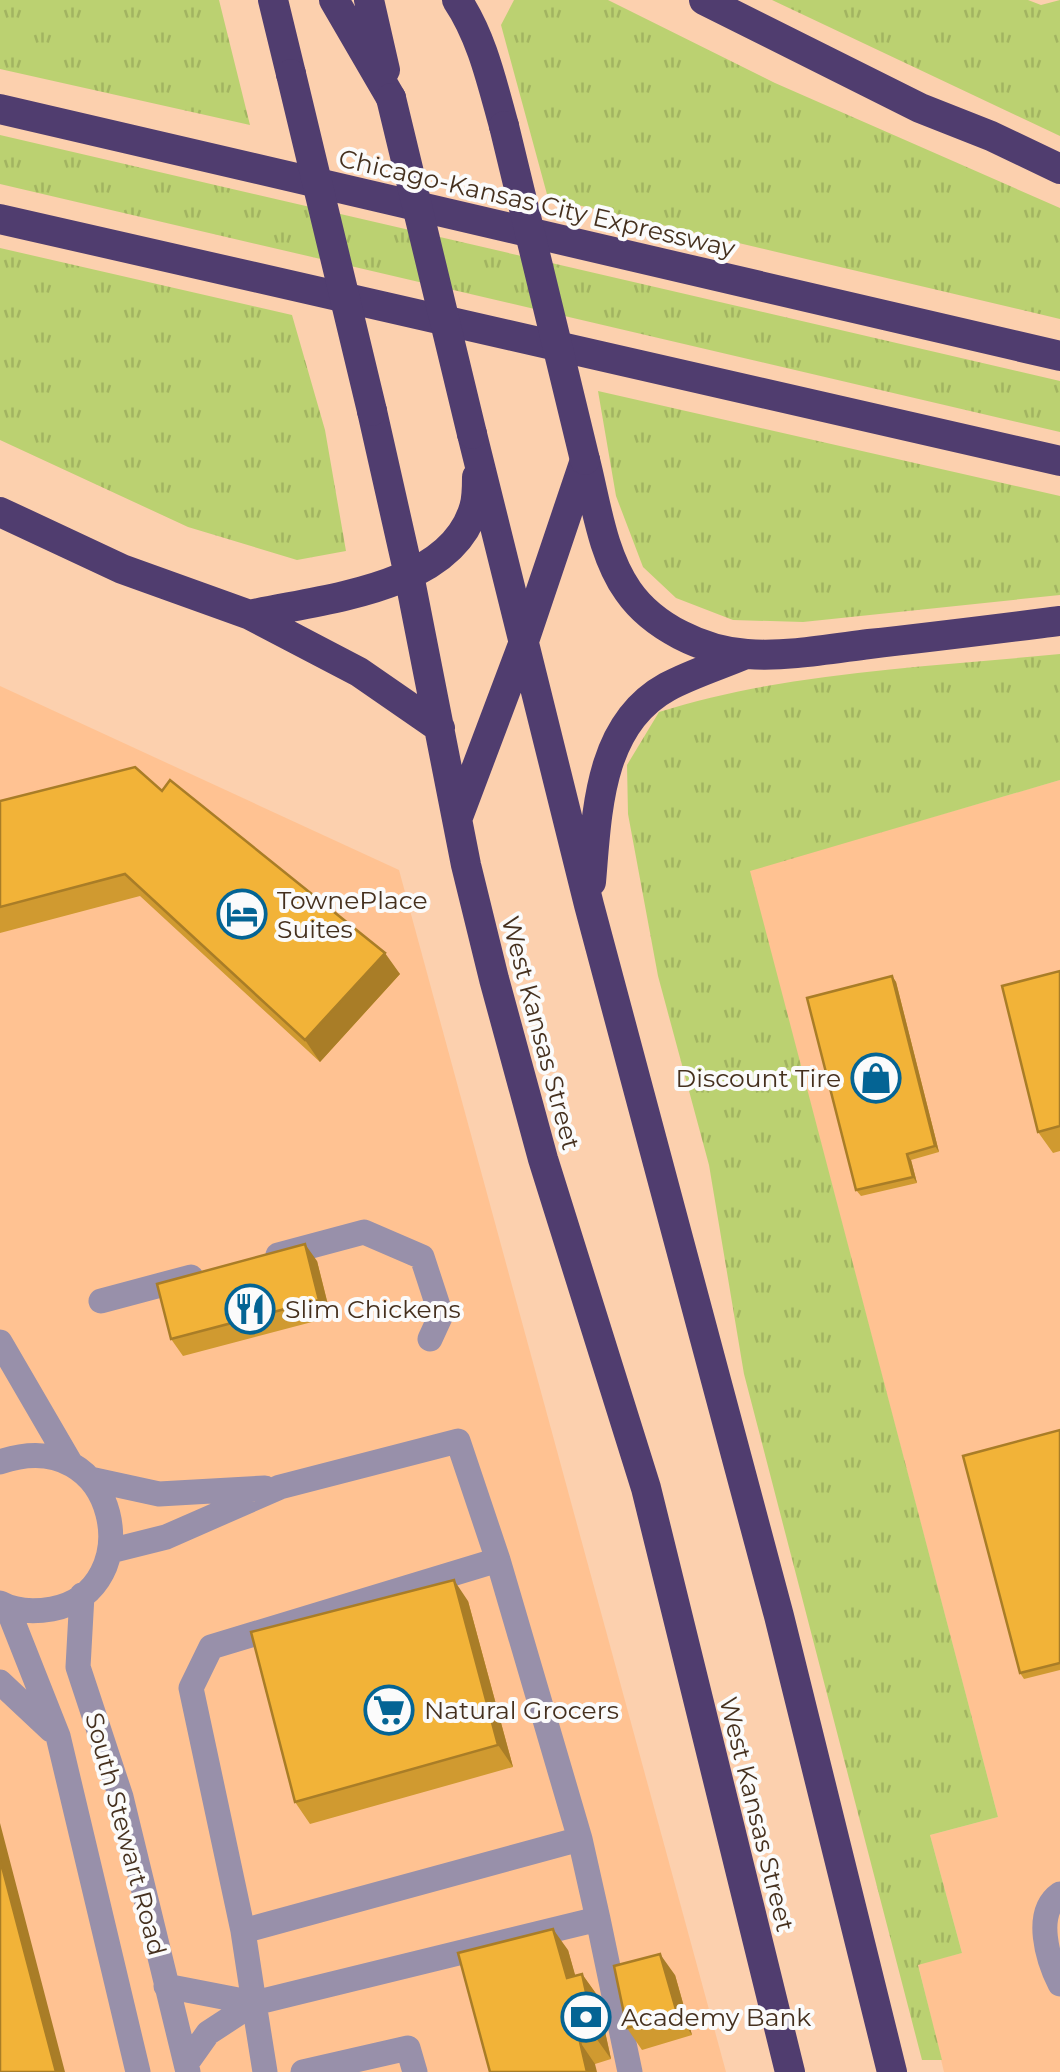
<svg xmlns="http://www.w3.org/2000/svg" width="1060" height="2072" font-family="Montserrat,sans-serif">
	<defs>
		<pattern id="grass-tufts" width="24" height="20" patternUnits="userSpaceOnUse" patternTransform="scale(2.5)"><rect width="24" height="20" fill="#bbd171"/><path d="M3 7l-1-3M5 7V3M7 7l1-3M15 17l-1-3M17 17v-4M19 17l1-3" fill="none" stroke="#a2b461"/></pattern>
	</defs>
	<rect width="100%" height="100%" fill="#fcd0ae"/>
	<!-- built -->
	<path fill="#ffc292" d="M0 686 399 870 726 2072H0Z
		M1060 780V2072H944L918 1964 962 1953 930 1835 998 1817 749 870Z"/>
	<!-- grass -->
	<path fill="url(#grass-tufts)" d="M0 0H219L250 125 0 69Z
		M514 0H608L775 83 1060 208V319L548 198 501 25Z
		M772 0H1028L1041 5 1060 0V136Z
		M0 135 1060 381V432L0 184Z
		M0 248 292 315 325 430 346 551 297 560 188 527 0 440Z
		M598 391 1060 496V595L803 622 733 620 676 598 643 567 616 496Z
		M1060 654V780L750 871 998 1817 930 1835 962 1953 918 1965 942 2060H922L744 1374 709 1165 658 976 628 814 627 765 659 712C784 672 929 667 1060 654Z"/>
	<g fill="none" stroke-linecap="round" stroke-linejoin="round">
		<!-- minor -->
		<path stroke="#9890aa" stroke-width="25" d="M278 1255 364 1232 422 1257 441 1315 430 1339
			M101 1301 191 1277
			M0 1342 71 1464
			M0 1462C120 1421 150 1591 52 1609 34 1612 16 1612 0 1603
			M90 1479 159 1494 265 1488
			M110 1551 166 1537 280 1487 458 1441 498 1560 580 1839 243 1931 191 1688 211 1647 498 1560
			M82 1595 78 1667 121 1797 188 2072
			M7 1607 58 1736 138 2072
			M0 1682 51 1730
			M1060 1894C1033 1913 1048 1960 1060 1984
			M598 1919 630 2072
			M243 1931 254 2003 598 1919 580 1839
			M166 1986 254 2003 208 2033 186 2064
			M254 2003 265 2072
			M303 2072 408 2048 415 2072"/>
		<!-- highway -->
		<path stroke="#503d6f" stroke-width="30" d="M273 0 291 74
			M334 0 391 98
			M369 0 385 70
			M457 0C482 37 492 83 504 126
			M704 0 920 108 991 136 1060 169
			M0 109 1060 356
			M0 219 1060 461
			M372 411 409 575 466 865 494 979 543 1159 646 1488 790 2072
			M472 434 589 905 779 1616 892 2072
			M585 460C596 503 602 554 628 591 653 627 703 651 747 654 786 657 830 649 869 644 933 637 996 629 1060 621
			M0 512 122 569 250 615 359 672 440 728
			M250 615C320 599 450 590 474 508 477 499 477 487 477 477
			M458 817 522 647 585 460
			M591 882C597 814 598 725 667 687 691 674 720 665 746 654"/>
		<!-- highway-bridge -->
		<path stroke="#503d6f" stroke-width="30" d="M291 74 372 411
			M391 98 472 434
			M504 126 585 460"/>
	</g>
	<!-- wall -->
	<path fill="#d09a30" d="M162 791 400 974 320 1062 140 896 0 933V801Z
		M1060 971V1151L1053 1153 1038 1132Z
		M892 976 896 982 939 1152 911 1160 917 1183 861 1196 856 1190Z
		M317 1261 331 1317 183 1356 171 1339Z
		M1060 1430V1670L1024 1679 1020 1673Z
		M468 1601 513 1767 310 1824 295 1802Z
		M568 1950 575 1976 582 1974 597 1995 611 2059 595 2064 490 2072Z
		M675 1975 692 2035 642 2050 627 2028Z"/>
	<!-- shaded-wall -->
	<path fill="#a97d27" d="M385 953 400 974 320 1062 305 1040Z
		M892 976 896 982 939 1152 935 1146Z
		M907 1154 911 1160 917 1183 913 1177Z
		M305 1244 317 1261 331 1317 319 1300Z
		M454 1580 468 1601 513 1767 498 1745Z
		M0 1823 65 2072H56L0 1859Z
		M553 1929 568 1950 582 1999 567 1978Z
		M660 1954 675 1975 692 2035 677 2013Z
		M582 1974 597 1995 611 2059 596 2038Z
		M580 2042 595 2064 597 2072H587Z"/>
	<!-- building -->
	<path fill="#f2b338" stroke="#a97d27" stroke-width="2.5" d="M135 767 162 791 170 780 385 953 305 1040 125 874 0 907V801Z
		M1060 971V1126L1038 1132 1002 986Z
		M892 976 935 1146 907 1154 913 1177 856 1190 807 998Z
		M305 1244 319 1300 171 1339 157 1284Z
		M1060 1430V1663L1020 1673 963 1456Z
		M454 1580 498 1745 295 1802 251 1632Z
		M0 1859 56 2072H0Z
		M553 1929 567 1978 582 1974 596 2038 580 2042 587 2072H490L458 1953Z
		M660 1954 677 2013 627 2028 614 1966Z"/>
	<!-- icons -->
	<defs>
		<g id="hotel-ring" transform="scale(2.5)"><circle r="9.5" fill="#fbfbfb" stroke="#046494" stroke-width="1.5"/><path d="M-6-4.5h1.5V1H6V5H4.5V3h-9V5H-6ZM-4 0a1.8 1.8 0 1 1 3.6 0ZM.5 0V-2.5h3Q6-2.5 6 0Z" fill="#046494"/></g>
		<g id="shop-ring" transform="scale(2.5)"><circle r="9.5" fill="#fbfbfb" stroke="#046494" stroke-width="1.5"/><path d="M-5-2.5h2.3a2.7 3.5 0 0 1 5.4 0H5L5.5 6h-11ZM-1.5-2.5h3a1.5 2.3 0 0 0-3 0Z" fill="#046494"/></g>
		<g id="restaurant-ring" transform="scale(2.5)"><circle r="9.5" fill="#fbfbfb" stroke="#046494" stroke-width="1.5"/><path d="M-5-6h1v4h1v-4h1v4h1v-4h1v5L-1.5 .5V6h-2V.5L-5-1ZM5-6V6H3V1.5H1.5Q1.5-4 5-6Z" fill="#046494"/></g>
		<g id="supermarket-ring" transform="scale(2.5)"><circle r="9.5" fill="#fbfbfb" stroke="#046494" stroke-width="1.5"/><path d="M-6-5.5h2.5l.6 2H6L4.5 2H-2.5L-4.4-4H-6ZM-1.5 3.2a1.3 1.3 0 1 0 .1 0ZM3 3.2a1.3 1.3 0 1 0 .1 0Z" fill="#046494"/></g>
		<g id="bank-ring" transform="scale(2.5)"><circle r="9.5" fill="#fbfbfb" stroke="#046494" stroke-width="1.5"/><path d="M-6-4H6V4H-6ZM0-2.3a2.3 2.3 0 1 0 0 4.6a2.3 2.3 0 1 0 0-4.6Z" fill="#046494"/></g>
	</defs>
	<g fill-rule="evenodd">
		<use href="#hotel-ring" x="242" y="914"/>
		<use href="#shop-ring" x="876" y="1078"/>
		<use href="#restaurant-ring" x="250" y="1309"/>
		<use href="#supermarket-ring" x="389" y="1710"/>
		<use href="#bank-ring" x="586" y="2017"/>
	</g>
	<g text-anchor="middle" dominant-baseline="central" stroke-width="8" stroke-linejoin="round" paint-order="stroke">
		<!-- street labels -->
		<g font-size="25" fill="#45301e" stroke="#fbfbfb">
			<text transform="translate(537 203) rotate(13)">Chicago-Kansas City Expressway</text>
			<text transform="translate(541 1033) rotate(75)">West Kansas Street</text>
			<text transform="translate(757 1814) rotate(76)">West Kansas Street</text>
			<text transform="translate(126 1834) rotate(75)">South Stewart Road</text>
		</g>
		<!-- poi labels -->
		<g font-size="25" fill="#45301e" stroke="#fbfbfb" text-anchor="start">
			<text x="277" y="900">TownePlace<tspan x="277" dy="29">Suites</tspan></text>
			<text x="841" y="1078" text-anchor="end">Discount Tire</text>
			<text x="285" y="1309">Slim Chickens</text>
			<text x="424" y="1710">Natural Grocers</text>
			<text x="621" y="2017">Academy Bank</text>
		</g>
	</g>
</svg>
